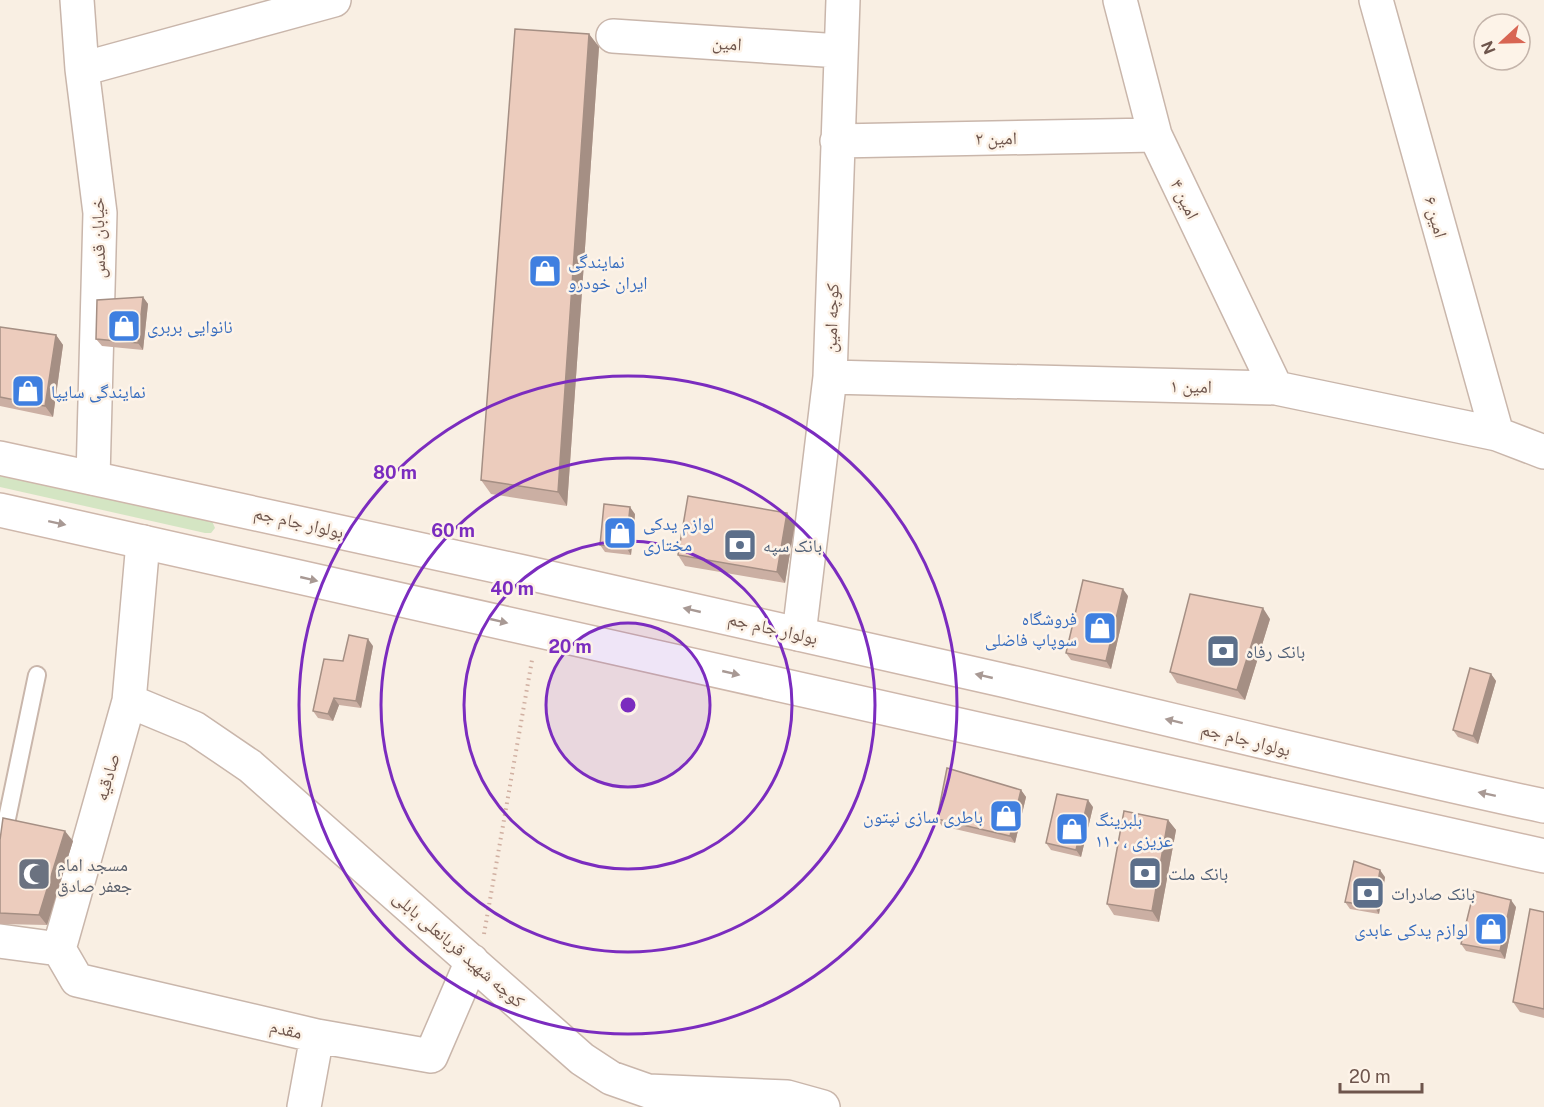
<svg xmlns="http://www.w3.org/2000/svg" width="1544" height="1107" font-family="'Public Sans','Noto Naskh Arabic',sans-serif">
	<rect width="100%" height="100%" fill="#f9efe3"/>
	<!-- green -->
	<path fill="#d4e5c3" d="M0 473 212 521 215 528 211 533H205L0 487Z"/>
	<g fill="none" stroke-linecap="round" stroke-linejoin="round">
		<!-- lane casing -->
		<g stroke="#c9b6ab" stroke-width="20">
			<path id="lane" d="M0 852 37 675"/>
		</g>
		<!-- street casing -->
		<g stroke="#c9b6ab" stroke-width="36">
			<path id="street" d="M77 0 82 69 100 213 93 478
				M1120 0 1155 135 1276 388
				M1376 0 1497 434
				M613 36 840 51
				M82 69 334 0
				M837 141 1155 135
				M830 377 1276 388 1497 434 1544 452
				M799 634 830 377 843 0
				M129 701 194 728 250 766 582 1059 611 1078 648 1091 787 1097 823 1107
				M0 941 59 949
				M59 949 77 980 317 1036 431 1056 472 961
				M59 949 129 701 143 542
				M304 1107 317 1036"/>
		</g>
		<!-- secondary casing -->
		<g stroke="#ceb7ab" stroke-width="36">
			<path id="secondary" d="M0 458C334 530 669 603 1002 680 1183 722 1362 767 1544 806
				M0 510 1544 856"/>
		</g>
		<!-- path -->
		<path stroke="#d0afa1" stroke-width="4" stroke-dasharray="1.5 4.5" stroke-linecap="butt" d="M484 934 532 660"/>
		<!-- lane -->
		<use href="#lane" stroke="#fff" stroke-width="16"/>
		<!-- street -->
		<use href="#street" stroke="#fff" stroke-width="33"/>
		<!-- secondary -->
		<use href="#secondary" stroke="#fff" stroke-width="33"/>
	</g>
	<!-- wall -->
	<path fill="#cbafa3" d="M589 34 599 47 567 506 491 494 481 480Z
		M143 297 148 304 143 350 102 346 96 339Z
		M0 327 56 335 63 345 53 417 0 406Z
		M635 514 631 555 605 552 600 545Z
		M795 523 785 583 685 566 678 555Z
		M1128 596 1111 669 1071 660 1066 653Z
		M1270 619 1245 700 1177 683 1170 672Z
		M373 646 361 708 339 705 333 721 318 718 313 711 343 661Z
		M1491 674 1496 681 1478 744 1458 737 1453 730Z
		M1021 790 1026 797 1015 843 942 826 937 819Z
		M1093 807 1081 857 1051 850 1046 843Z
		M1168 820 1176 830 1159 922 1114 915 1107 904Z
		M0 840 73 841 47 925 0 924Z
		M1385 877 1379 914 1350 909 1345 902Z
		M1516 907 1505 959 1466 951 1461 944Z
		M1544 912V1018L1520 1012 1513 1002Z"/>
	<!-- shaded-wall -->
	<path fill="#a58f84" d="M589 34 599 47 567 506 558 492Z
		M143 297 148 304 143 350 138 343Z
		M56 335 63 345 53 417 45 406Z
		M630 507 635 514 631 555 626 547Z
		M787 513 795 523 785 583 777 572Z
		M1123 589 1128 596 1111 669 1106 661Z
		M1263 608 1270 619 1245 700 1237 690Z
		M368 639 373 646 361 708 356 701Z
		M1491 674 1496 681 1478 744 1473 736Z
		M334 698 339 705 333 721 328 714Z
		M1021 790 1026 797 1015 843 1010 836Z
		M1088 800 1093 807 1081 857 1076 850Z
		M1168 820 1176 830 1159 922 1152 911Z
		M65 831 73 841 47 925 39 915Z
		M1380 870 1385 877 1379 914 1374 906Z
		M1511 900 1516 907 1505 959 1500 951Z"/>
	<!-- building -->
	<path fill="#ecccbd" stroke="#a58f84" stroke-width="1.5" d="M515 29 589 34 558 492 481 480Z
		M143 297 138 343 96 339 97 300Z
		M0 327 56 335 45 406 0 397Z
		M688 496 787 513 777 572 678 555Z
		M604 504 630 507 626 547 600 545Z
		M1083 580 1123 589 1106 661 1066 653Z
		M1190 594 1263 608 1237 690 1170 672Z
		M349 635 368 639 356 701 334 698 328 714 313 711 324 659 343 661Z
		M1470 668 1491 674 1473 736 1453 730Z
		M947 768 1021 790 1010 836 937 819Z
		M1057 794 1088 800 1076 850 1046 843Z
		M1124 811 1168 820 1152 911 1107 904Z
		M3 818 65 831 39 915 0 913V840Z
		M1354 861 1380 870 1374 906 1345 902Z
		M1474 891 1511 900 1500 951 1461 944Z
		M1530 909 1544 912V1009L1513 1002Z"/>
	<!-- one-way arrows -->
	<defs><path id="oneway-solid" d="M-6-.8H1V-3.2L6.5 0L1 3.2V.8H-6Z" transform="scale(1.5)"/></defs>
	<g fill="#a89994">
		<use href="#oneway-solid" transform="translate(57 523) rotate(12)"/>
		<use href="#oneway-solid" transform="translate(309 579) rotate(13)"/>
		<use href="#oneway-solid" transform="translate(692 610) rotate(-167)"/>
		<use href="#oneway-solid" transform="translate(499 621) rotate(13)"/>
		<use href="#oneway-solid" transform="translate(731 673) rotate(13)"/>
		<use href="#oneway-solid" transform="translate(984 676) rotate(-167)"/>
		<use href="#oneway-solid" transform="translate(1174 721) rotate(-166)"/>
		<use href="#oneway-solid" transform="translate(1487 794) rotate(-168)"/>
	</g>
	<!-- distance rings -->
	<circle cx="628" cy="705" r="82" fill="#7b2cbf" fill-opacity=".12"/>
	<g fill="none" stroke="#7b2cbf" stroke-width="3">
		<circle cx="628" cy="705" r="82"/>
		<circle cx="628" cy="705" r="164"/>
		<circle cx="628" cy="705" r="247"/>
		<circle cx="628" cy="705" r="329"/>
	</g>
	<!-- icons -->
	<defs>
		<g id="shop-square" transform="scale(1.725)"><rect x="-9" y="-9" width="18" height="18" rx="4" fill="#3f7fe0" stroke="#fdf3e8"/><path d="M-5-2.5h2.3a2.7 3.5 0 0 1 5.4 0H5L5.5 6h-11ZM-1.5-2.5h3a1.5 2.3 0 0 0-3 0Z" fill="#fff"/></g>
		<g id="bank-square" transform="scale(1.725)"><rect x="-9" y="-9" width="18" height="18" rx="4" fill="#5c6f8a" stroke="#fdf3e8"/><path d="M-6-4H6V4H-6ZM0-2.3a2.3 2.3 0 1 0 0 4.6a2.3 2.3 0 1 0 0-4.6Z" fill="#fff"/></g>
		<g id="mosque-square" transform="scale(1.725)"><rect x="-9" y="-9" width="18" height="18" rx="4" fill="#6b7280" stroke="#fdf3e8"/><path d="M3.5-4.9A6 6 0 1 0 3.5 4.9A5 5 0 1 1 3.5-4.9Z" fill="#fff"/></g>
	</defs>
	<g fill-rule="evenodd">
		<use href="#shop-square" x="545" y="271"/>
		<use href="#shop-square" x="124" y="326"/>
		<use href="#shop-square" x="28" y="391"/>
		<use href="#shop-square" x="620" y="533"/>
		<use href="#bank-square" x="740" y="545"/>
		<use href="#shop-square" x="1100" y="628"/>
		<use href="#bank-square" x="1223" y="651"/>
		<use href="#shop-square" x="1006" y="816"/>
		<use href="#shop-square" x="1072" y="829"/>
		<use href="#bank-square" x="1145" y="873"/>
		<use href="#mosque-square" x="34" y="874"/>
		<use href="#bank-square" x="1368" y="893"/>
		<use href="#shop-square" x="1491" y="929"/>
	</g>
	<g text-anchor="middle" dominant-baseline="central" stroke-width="5" stroke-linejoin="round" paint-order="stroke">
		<!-- street labels -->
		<g font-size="18" fill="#6e554c" stroke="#fdf3e8">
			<text transform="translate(727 43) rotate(4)">امین</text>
			<text transform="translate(996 138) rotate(-1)">امین ۲</text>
			<text transform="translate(1185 199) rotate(64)">امین ۴</text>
			<text transform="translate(1436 217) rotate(74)">امین ۶</text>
			<text transform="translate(98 238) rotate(-91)">خیابان قدس</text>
			<text transform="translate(831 318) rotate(-88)">کوچه امین</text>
			<text transform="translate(1191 386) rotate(1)">امین ۱</text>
			<text transform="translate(299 522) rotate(13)">بولوار جام جم</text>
			<text transform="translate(773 628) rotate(13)">بولوار جام جم</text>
			<text transform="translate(1246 739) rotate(14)">بولوار جام جم</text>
			<text transform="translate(107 777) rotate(-74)">صادقیه</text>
			<text transform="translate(459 949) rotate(41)">کوچه شهید قربانعلی بابلی</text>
			<text transform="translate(286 1029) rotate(13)">مقدم</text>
		</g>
		<!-- shop labels -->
		<g font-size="18" fill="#366cbe" stroke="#fdf3e8" text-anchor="start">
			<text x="568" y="261">نمایندگی<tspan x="568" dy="21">ایران خودرو</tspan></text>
			<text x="147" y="326">نانوایی بربری</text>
			<text x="51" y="391">نمایندگی سایپا</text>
			<text x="643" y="523">لوازم یدکی<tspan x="643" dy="21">مختاری</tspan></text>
			<text x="1077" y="618" text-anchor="end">فروشگاه<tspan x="1077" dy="21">سوپاپ فاضلی</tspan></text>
			<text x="983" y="816" text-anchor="end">باطری سازی نپتون</text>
			<text x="1095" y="819">بلبرینگ<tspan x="1095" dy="21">۱۱۰ ، عزیزی</tspan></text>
			<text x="1468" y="929" text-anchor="end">لوازم یدکی عابدی</text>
		</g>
		<!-- service labels -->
		<g font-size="18" fill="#4e5e75" stroke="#fdf3e8" text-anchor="start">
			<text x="763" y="545">بانک سپه</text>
			<text x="1246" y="651">بانک رفاه</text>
			<text x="1168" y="873">بانک ملت</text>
			<text x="1391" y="893">بانک صادرات</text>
		</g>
		<!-- worship labels -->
		<g font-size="18" fill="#5b616d" stroke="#fdf3e8" text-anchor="start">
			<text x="57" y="864">مسجد امام<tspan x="57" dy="21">جعفر صادق</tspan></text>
		</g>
	</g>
	<circle cx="628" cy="705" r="9" fill="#7b2cbf" stroke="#fdf3e8" stroke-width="3"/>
	<g font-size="18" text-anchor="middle" font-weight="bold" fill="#7b2cbf" stroke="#fdf3e8" stroke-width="5" stroke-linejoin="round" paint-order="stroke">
		<text x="395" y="479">80 m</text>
		<text x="453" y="537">60 m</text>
		<text x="512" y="595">40 m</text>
		<text x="570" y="653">20 m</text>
	</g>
	<!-- north arrow -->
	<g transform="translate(1502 42) rotate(248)"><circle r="28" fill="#fdf3e8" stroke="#c4b4aa" stroke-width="1.5"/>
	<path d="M0-4.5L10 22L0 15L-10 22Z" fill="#d86553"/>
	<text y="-9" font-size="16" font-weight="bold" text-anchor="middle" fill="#6e554c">N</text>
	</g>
	<!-- scale -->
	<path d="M1340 1083v9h82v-9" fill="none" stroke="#6e554c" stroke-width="3"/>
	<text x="1349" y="1083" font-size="18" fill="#6e554c" stroke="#fdf3e8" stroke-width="4.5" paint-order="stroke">20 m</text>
</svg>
